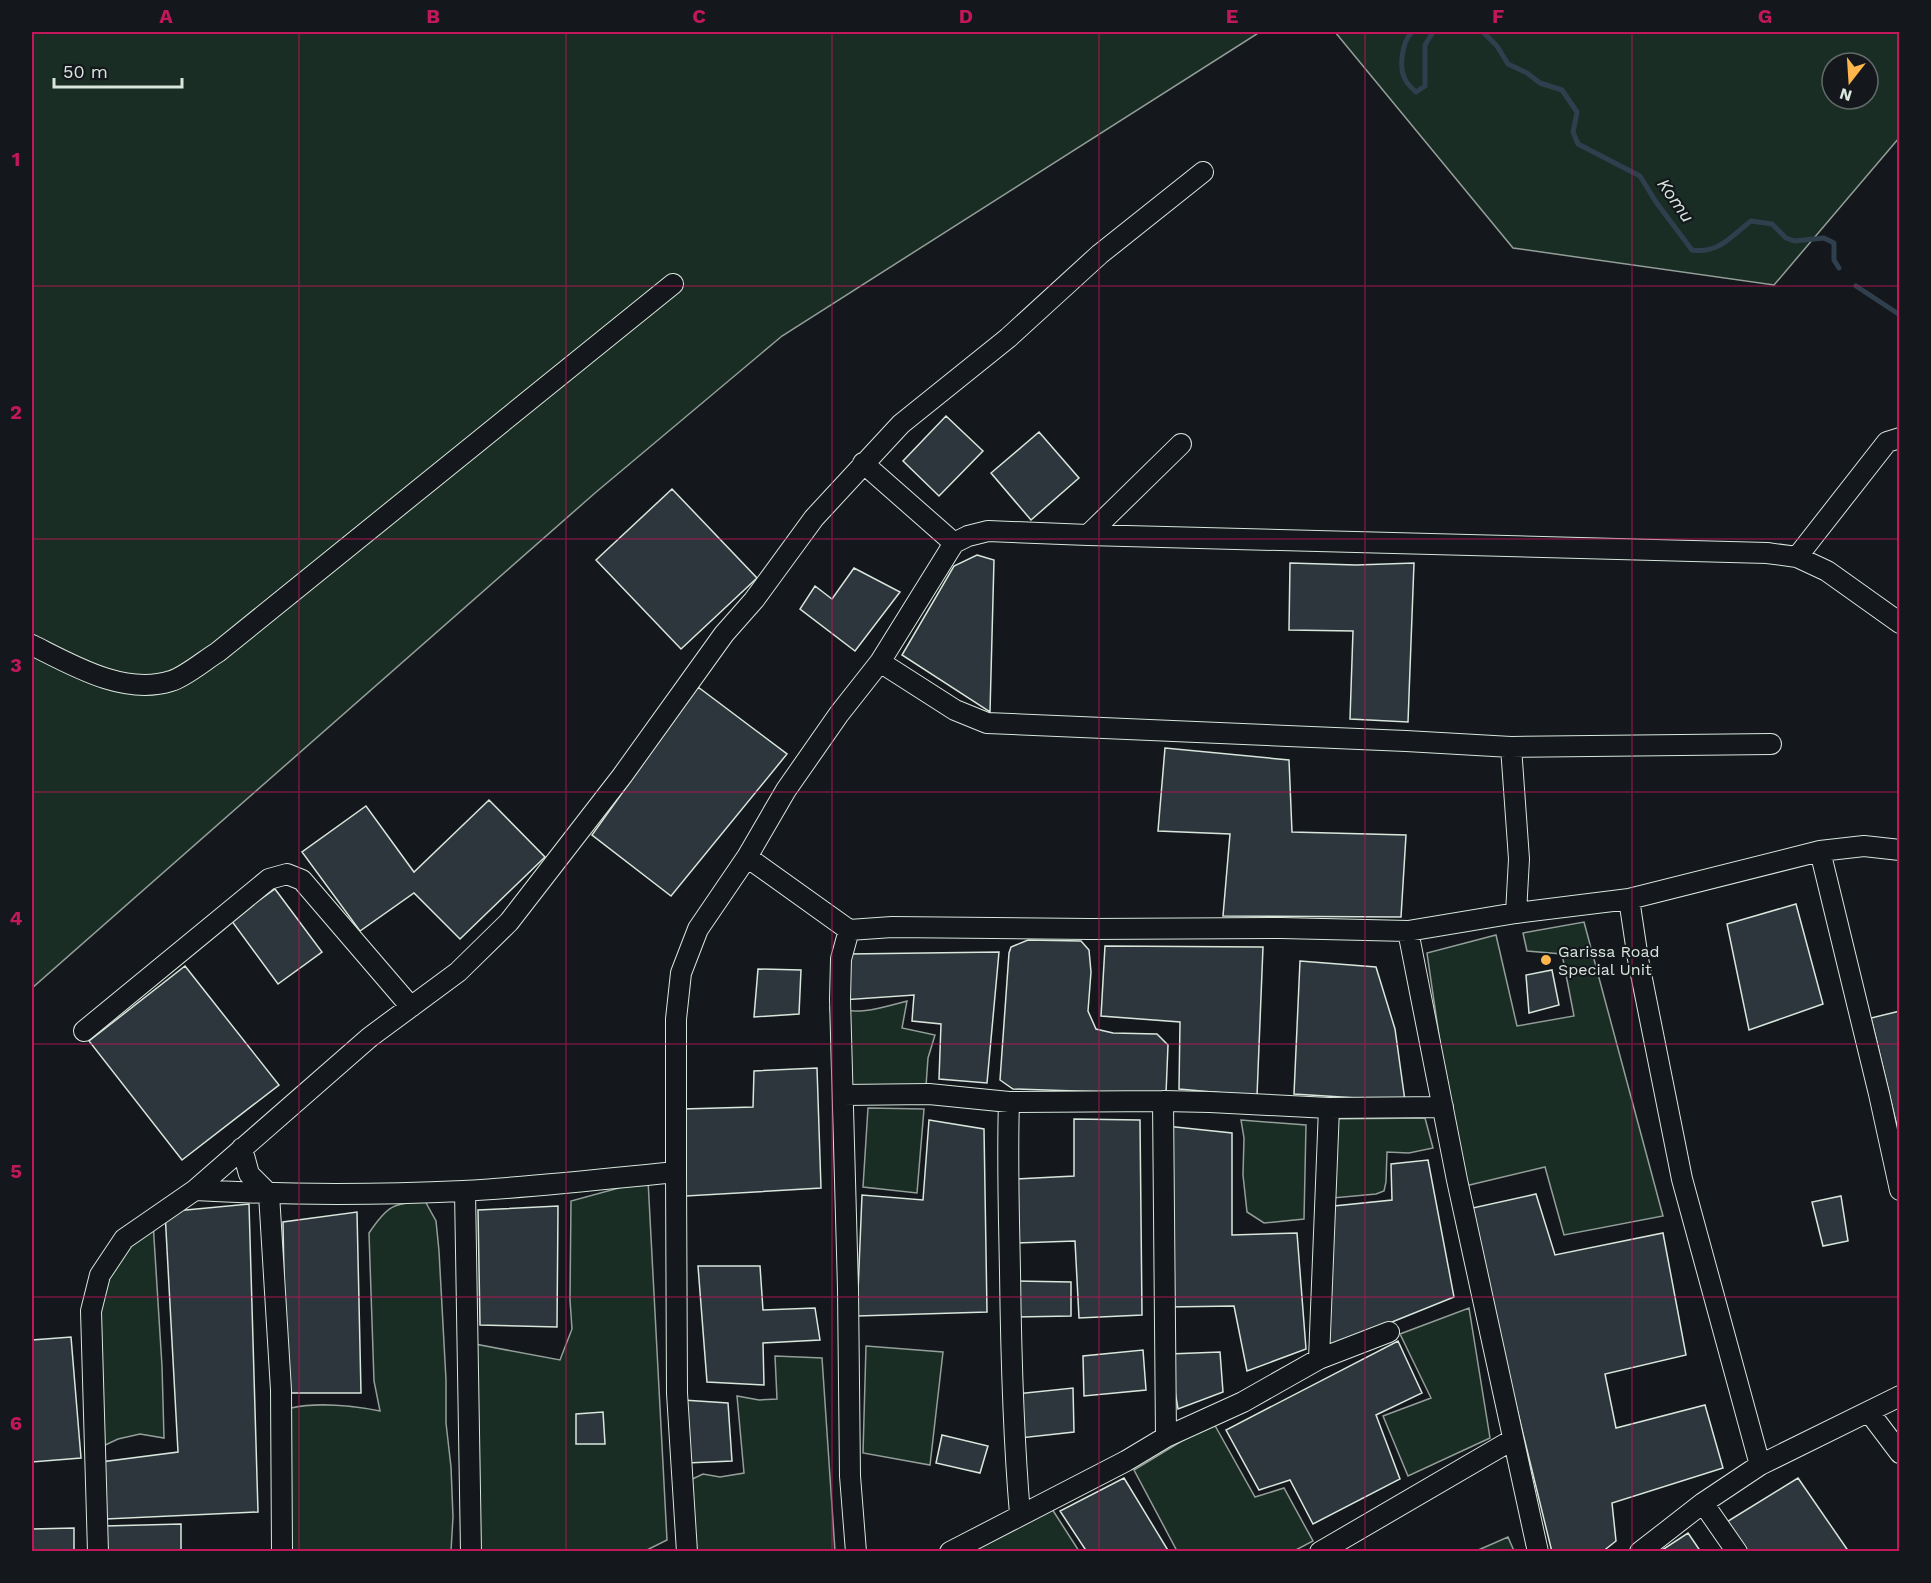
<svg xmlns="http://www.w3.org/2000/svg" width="1931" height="1583" font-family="'Work Sans',sans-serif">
	<rect width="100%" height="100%" fill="#14181c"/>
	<!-- green -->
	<path fill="#1a2d24" stroke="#939e99" stroke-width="1.5" fill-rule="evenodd" d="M32 32H1260L782 336 595 493 32 988Z
		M1335 32H1899V138L1774 285 1513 248ZM1832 63H1868V99H1832Z
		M1584 922 1663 1216 1564 1235 1545 1167 1461 1187 1427 953 1496 935 1517 1026 1574 1016 1562 954 1527 951 1523 933Z
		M907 1001 902 1028 935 1035 928 1058 926 1086 841 1090 830 1008C861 1015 877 1009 907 1001Z
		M868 1108 924 1109 917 1193 863 1187Z
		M1425 1118 1433 1148 1409 1153 1387 1152 1386 1182 1384 1191 1376 1194 1333 1198 1325 1119Z
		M1241 1120 1306 1125 1304 1219 1264 1223 1247 1212 1243 1175 1244 1138Z
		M648 1180 667 1540 645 1551H474L464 1342 560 1360 572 1329 570 1300 571 1201Z
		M425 1201 436 1221 439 1251 446 1380V1423L451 1467 453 1517 451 1551 280 1552 283 1422 291 1408C317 1402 354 1406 380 1411L374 1381 369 1233C387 1206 393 1203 425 1201Z
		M153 1222 162 1366 164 1438 140 1434 118 1439 101 1447 96 1307 117 1257Z
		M1469 1308 1490 1438 1408 1476 1383 1416 1431 1398 1400 1334Z
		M866 1346 943 1352 930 1465 863 1453Z
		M775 1356 822 1358 835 1551H697L688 1481 703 1474 720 1477 744 1473 737 1396 759 1400 777 1399Z
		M1213 1422 1255 1497 1284 1488 1313 1541 1294 1551H1177L1134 1470Z
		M1052 1509 1079 1551 968 1552Z
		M1508 1537 1514 1551H1476Z"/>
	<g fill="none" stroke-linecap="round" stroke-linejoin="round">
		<!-- stream -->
		<path stroke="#2f3f4d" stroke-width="5" d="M1412 32C1402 42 1398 68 1406 81 1408 85 1413 89 1416 92L1425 86V45L1433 32
			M1483 32 1497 46 1508 64 1527 73 1540 83 1562 90 1577 112 1573 132 1578 144 1640 176 1656 202 1692 250C1719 254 1731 236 1751 221L1772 224 1786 238 1794 241 1824 238 1834 243V260L1839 268
			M1856 286 1900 315"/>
	</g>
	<!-- building -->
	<path fill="#2c363c" stroke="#d8e6dc" stroke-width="1.5" d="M946 416 983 451 939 496 903 461Z
		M1039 432 1079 478 1031 520 991 473Z
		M672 489 757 578 681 649 596 560Z
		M977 555 994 560 990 712 902 655 954 566Z
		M1290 563 1356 565 1414 563 1408 722 1350 719 1353 631 1289 630Z
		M854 568 900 592 855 651 800 609 815 586 832 599Z
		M698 687 787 754 671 896 592 835Z
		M1165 748 1289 760 1292 832 1406 835 1401 917 1223 916 1230 834 1158 831Z
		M489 800 545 857 460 939 414 893 360 931 302 852 366 806 414 872Z
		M275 889 322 952 278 984 231 920Z
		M1796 904 1823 1004 1749 1030 1727 924Z
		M1028 940 1081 941 1089 950 1091 972 1088 1011 1096 1029 1113 1033 1157 1034 1168 1045 1166 1094 1013 1089 1000 1080 1009 953 1011 947Z
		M1105 946 1263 947 1257 1096 1179 1089 1180 1022 1101 1016Z
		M999 952 987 1083 939 1079 941 1024 912 1021 914 995 842 1000 848 954Z
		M1300 961 1376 967 1395 1029 1405 1101 1294 1094Z
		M185 966 279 1085 182 1160 89 1041Z
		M758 969 801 970 799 1014 754 1017Z
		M1552 970 1559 1005 1529 1013 1526 975Z
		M1900 1011V1139L1871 1018Z
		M817 1068 821 1188 686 1196 683 1109 753 1107 754 1071Z
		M1074 1119 1140 1120 1142 1315 1079 1318 1075 1241 1016 1243V1179L1074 1176Z
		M929 1120 984 1129 987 1312 857 1316 862 1195 923 1200Z
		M1166 1126 1232 1133V1235L1297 1233 1306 1349 1247 1371 1234 1306 1168 1307Z
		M1428 1160 1454 1297 1325 1349 1334 1206 1392 1200 1391 1164Z
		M1536 1194 1555 1255 1663 1233 1686 1355 1605 1374 1616 1428 1705 1405 1723 1468 1612 1503 1616 1541 1602 1552H1552L1468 1209Z
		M1841 1196 1848 1241 1823 1246 1812 1202Z
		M249 1204 258 1512 106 1519 101 1462 178 1452 165 1212Z
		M558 1206 557 1327 480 1325 478 1210Z
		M357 1212 361 1393H286L283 1222Z
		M698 1266H760L763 1310 815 1308 820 1340 763 1343 764 1385 707 1382Z
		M1015 1281 1071 1282V1316L1015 1317Z
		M71 1337 81 1458 32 1462V1340Z
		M1398 1341 1422 1393 1376 1415 1400 1479 1313 1524 1290 1480 1259 1490 1226 1430Z
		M1143 1350 1146 1390 1084 1396 1083 1356Z
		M1220 1352 1223 1392 1178 1409 1169 1354Z
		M1073 1388 1074 1432 1020 1438 1016 1394Z
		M683 1400 728 1403 732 1461 687 1463Z
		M603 1412 605 1444H576V1414Z
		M942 1435 988 1446 980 1473 936 1463Z
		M1124 1478 1169 1552H1087L1060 1511Z
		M1798 1478 1849 1552H1746L1725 1523Z
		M181 1524V1552H105V1526Z
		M74 1528V1552H32V1529Z
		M1688 1533 1701 1552H1659Z"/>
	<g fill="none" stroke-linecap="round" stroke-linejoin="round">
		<!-- minor casing -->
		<g stroke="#d8e6dc" stroke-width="22">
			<path id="minor" d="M863 463 954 543
				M1088 535 1181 444
				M1797 557 1887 442 1900 438
				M32 645C72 665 124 696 171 681 185 677 205 660 218 652L673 284
				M880 662 955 710 987 723 1406 741 1511 747 1519 859 1516 913
				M1511 747 1771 744
				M1820 851 1879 1094 1900 1190
				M747 857 849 930 892 927 1090 929 1281 928 1408 931 1516 913 1629 899 1820 851 1864 846 1900 850
				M1629 899 1638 959 1682 1179 1760 1465
				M849 930 841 959 840 999 848 1289 850 1476 856 1552
				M1408 931 1457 1180 1538 1552
				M84 1031 269 879 287 874 302 880 411 1007
				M843 1095 929 1094 1009 1102C1007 1159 1009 1215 1010 1272 1011 1353 1013 1433 1020 1514
				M1009 1102 1163 1101
				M242 1148 249 1174 269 1194 281 1390 282 1552
				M676 1172V1019L681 973 698 929 747 857 786 790 839 714 880 662 954 543 968 536 988 531 1088 535 1767 553 1797 557 1827 571 1900 623
				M195 1190C284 1195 374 1195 463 1191 534 1187 605 1179 676 1172L677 1393 687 1552
				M465 1191 471 1552
				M1319 1359 1389 1332
				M1869 1412 1900 1453
				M1166 1437 1163 1101 1210 1102 1329 1108 1443 1107
				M1703 1503 1737 1552
				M98 1552 91 1311 100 1275 124 1239 195 1190 370 1037 458 972 509 922 622 776 724 634 754 600 814 518 901 424 1008 338 1100 254 1203 172
				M950 1552 1126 1461 1166 1437 1243 1402 1319 1359 1329 1108
				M1320 1552 1512 1440
				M1640 1552 1703 1503 1760 1465 1900 1396"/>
		</g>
		<!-- minor -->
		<use href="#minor" stroke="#14181c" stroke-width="20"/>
	</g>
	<!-- grid -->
	<path fill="none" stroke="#c2185b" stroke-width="1.5" stroke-opacity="0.55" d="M299 32V1552M566 32V1552M832 32V1552M1099 32V1552M1365 32V1552M1632 32V1552M32 286H1900M32 539H1900M32 792H1900M32 1044H1900M32 1297H1900"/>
	<!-- markers -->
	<circle fill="#ffb74d" stroke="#14181c" stroke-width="2" cx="1546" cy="960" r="6"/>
	<g text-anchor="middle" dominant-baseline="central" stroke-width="4.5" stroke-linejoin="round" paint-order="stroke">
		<!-- poi labels -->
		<g font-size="16" fill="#d8e6dc" stroke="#14181c" text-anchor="start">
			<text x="1558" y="951">Garissa Road<tspan x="1558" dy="18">Special Unit</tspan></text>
		</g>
		<!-- water labels -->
		<g font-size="18" font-style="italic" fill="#d8e6dc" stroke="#14181c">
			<text transform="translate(1676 200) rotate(55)">Komu</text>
		</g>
	</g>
	<!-- border -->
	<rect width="1931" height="1583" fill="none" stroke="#14181c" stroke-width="66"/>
	<!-- north arrow -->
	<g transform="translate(1850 81) rotate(197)"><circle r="28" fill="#14181c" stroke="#626a69" stroke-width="1.5"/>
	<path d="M0-4.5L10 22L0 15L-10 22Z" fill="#ffb74d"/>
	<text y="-9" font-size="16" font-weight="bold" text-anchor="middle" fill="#d8e6dc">N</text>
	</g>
	<!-- scale -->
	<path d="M54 78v9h128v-9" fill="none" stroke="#d8e6dc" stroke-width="3"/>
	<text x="63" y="78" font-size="18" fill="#d8e6dc" stroke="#14181c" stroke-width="4.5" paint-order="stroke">50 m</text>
	<rect x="33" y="33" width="1865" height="1517" fill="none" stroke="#c2185b" stroke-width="2"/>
	<g font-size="20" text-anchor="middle" font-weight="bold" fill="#c2185b">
		<text x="166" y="23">A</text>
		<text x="433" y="23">B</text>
		<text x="699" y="23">C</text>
		<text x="966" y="23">D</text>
		<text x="1232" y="23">E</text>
		<text x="1498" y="23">F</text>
		<text x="1765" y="23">G</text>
		<text x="16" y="166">1</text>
		<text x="16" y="419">2</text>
		<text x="16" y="672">3</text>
		<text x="16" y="925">4</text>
		<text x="16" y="1178">5</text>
		<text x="16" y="1430">6</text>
	</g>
</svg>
